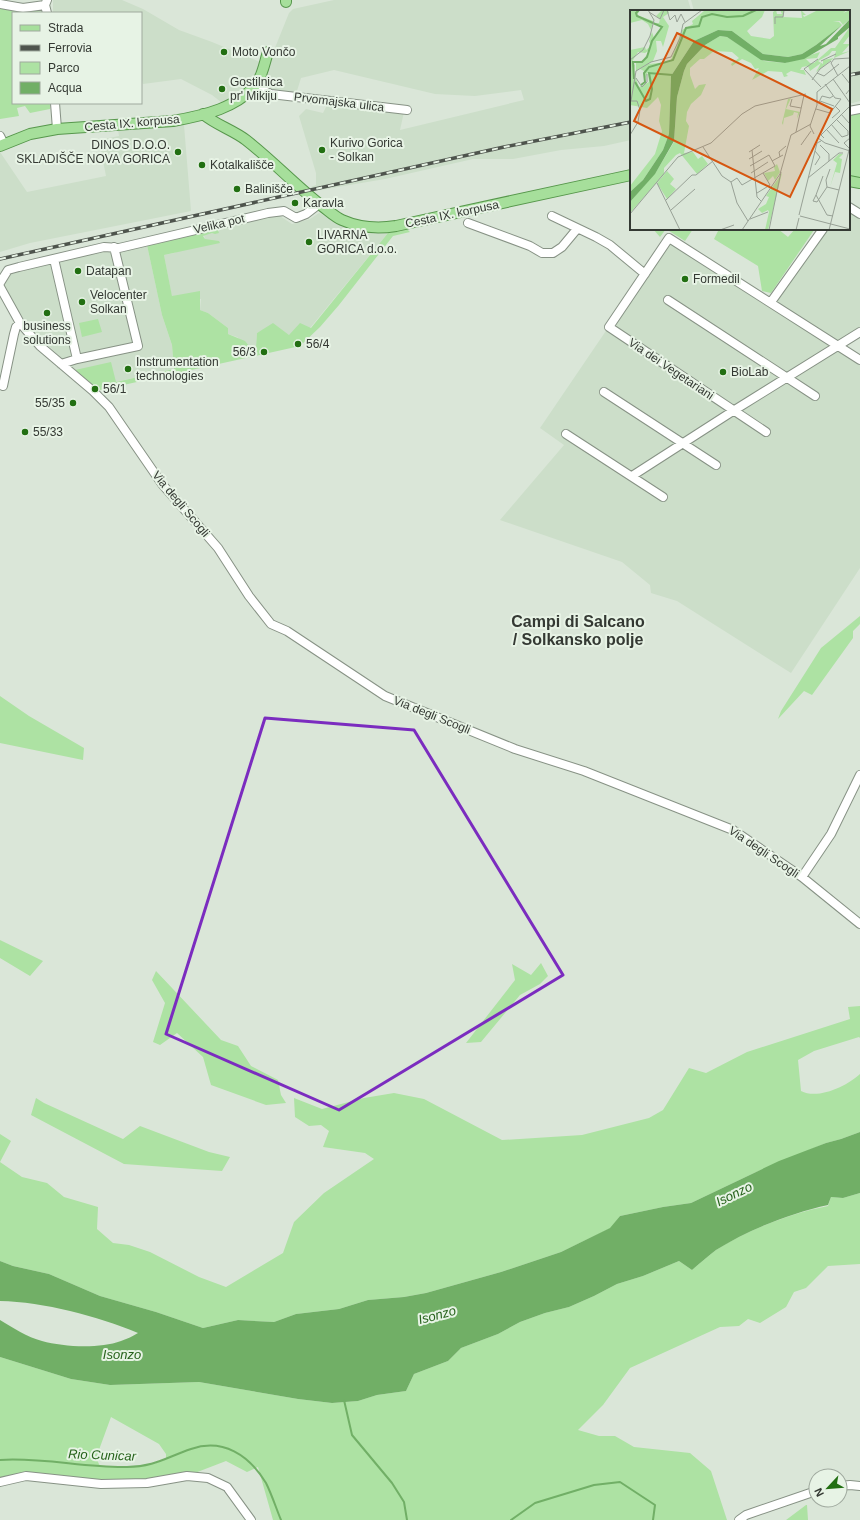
<svg xmlns="http://www.w3.org/2000/svg" width="860" height="1520" font-family="Helvetica,sans-serif">
	<rect width="100%" height="100%" fill="#dae6d8"/>
	<!-- built -->
	<path fill="#ccdec9" d="M53 0H122L143 9 179 30 212 42 260 62 254 76 248 85 227 101 221 102 212 95 181 79 143 84 141 75V13H53Z
		M334 0H688L691 10 690 11H631V140L604 146 561 150 513 159H473L385 179 314 191 311 187 316 185V173L299 116 306 109 323 113 328 103 404 112 400 130 524 100 521 90 475 96 435 94 334 70 301 78 296 94 273 91 260 85 289 13 293 9Z
		M691 0H860V101L849 104V11H694Z
		M184 125 191 211 30 243 0 252V152L27 192 106 176 99 140 119 136 118 130Z
		M849 207 860 214V332L839 345 860 360V568L791 673 677 601 651 593 650 585 622 562 500 520 564 445 540 428 669 238 771 302 823 229H849Z
		M319 213 364 234 388 233 310 328 289 335 265 329 257 333 256 347H250L237 337 228 334V328L208 313 200 310 201 299 172 297 164 255 174 253 205 239 203 231 277 214 292 224 310 219Z
		M147 245 162 315 172 345 174 369 93 387 31 330 4 288V277L15 272 104 249Z"/>
	<!-- green -->
	<path fill="#ade2a3" fill-rule="evenodd" d="M0 7 44 12V13H13V103H50V109L30 113 25 106 17 108 19 116 0 119Z
		M860 113V179L849 177V116Z
		M217 228 219 233 215 234 212 233 203 236 205 239 219 241 220 243 164 255 172 296 200 291V310L208 313 228 328V334L245 341 250 347H256L257 333 273 323 289 335 300 323 311 328 388 233 407 229 410 232 393 236 339 305 320 327 300 346 96 391 77 374 75 370 111 362 116 382 174 369 172 345 162 315 147 245Z
		M653 229H693L685 241 666 229 660 237Z
		M719 229H778L788 237 795 229H811L814 230 771 293 762 291 758 266 714 239Z
		M98 319 102 332 82 337 79 323Z
		M860 616V624L853 631V638L812 695 804 691 778 719 781 711 821 648Z
		M0 696 29 716 84 748 83 760 0 743Z
		M0 940 43 961 30 976 0 958Z
		M541 963 548 976 540 984 520 995 481 1042 466 1043 515 980 512 964 531 975Z
		M156 971 221 1040 238 1046 251 1066 278 1080 281 1095 286 1103 266 1105 211 1085 203 1057 177 1033 160 1045 153 1042 165 1003 152 980Z
		M860 1006V1038L859 1037 814 1051 798 1060 801 1091C818 1100 847 1086 860 1074V1132L841 1139 826 1143 754 1173 691 1203 663 1207 620 1216 611 1228 561 1252 501 1272 426 1293 404 1297 368 1300 339 1309 296 1314 274 1322 238 1320 203 1328 156 1312 100 1296 49 1274 13 1266 0 1261V1134L11 1141 0 1162 22 1177 47 1183 64 1197 98 1207 97 1229 113 1243 129 1245 150 1252 199 1277 226 1287 283 1253 294 1222 324 1193 374 1159 365 1153 323 1147 329 1131 321 1125 309 1126 295 1117 294 1098 322 1109 364 1098 394 1093 424 1099 502 1140 582 1135 649 1118 663 1110 689 1068 706 1073 747 1052 850 1019 848 1007Z
		M36 1098 44 1103 123 1139 140 1126 209 1152 230 1157 222 1171 124 1164 31 1115Z
		M860 1193V1264L828 1266 806 1288 794 1292 786 1307 760 1323 748 1319 739 1326 720 1327 630 1368 603 1405 578 1430 599 1436H615L634 1447 690 1453 711 1471 727 1520H273L258 1467 247 1472 226 1461 187 1476 147 1483 26 1476 0 1482V1357L71 1379 110 1385 199 1382 298 1399 332 1403 358 1401 377 1395 406 1391 414 1374 448 1361 461 1348 498 1334 520 1322 545 1313 569 1307 594 1296 617 1284 643 1276 679 1261 692 1270C700 1263 708 1256 716 1250 748 1230 791 1213 828 1206L831 1197 843 1198ZM111 1417 159 1444 166 1454V1459C145 1469 123 1467 100 1466L96 1458Z
		M807 1505 808 1520H786L806 1505Z"/>
	<!-- water -->
	<path fill="#71af66" d="M860 1132V1193L843 1198 831 1197 828 1205C791 1213 748 1230 716 1250 708 1256 700 1263 692 1270L679 1261 643 1276 617 1284 594 1296 569 1307 545 1313 520 1322 498 1334 461 1348 448 1361 414 1374 406 1391 377 1395 358 1401 332 1403 298 1399 199 1382 110 1385 71 1379 0 1357V1320C13 1328 27 1337 42 1341 64 1347 99 1349 121 1341 127 1339 133 1336 138 1333 97 1316 44 1302 0 1301V1261L13 1266 49 1274 100 1296 156 1312 203 1328 238 1320 274 1322 296 1314 339 1309 368 1300 404 1297 426 1293 501 1272 561 1252 610 1228 620 1216 663 1207 691 1203 779 1161 826 1143 841 1139Z"/>
	<g fill="none" stroke-linecap="round" stroke-linejoin="round">
		<!-- stream -->
		<path stroke="#71af66" stroke-width="2" d="M344 1400 352 1435 392 1483 404 1502 407 1520
			M0 1460C42 1457 85 1468 127 1467 154 1467 167 1457 191 1449 223 1438 249 1455 266 1483 272 1495 276 1508 281 1520
			M511 1520 535 1503 594 1485 620 1482 655 1505 653 1520"/>
		<!-- minor casing -->
		<g stroke="#879285" stroke-width="10">
			<path id="minor" d="M0 4 23 8 45 5
				M47 13 45 5 47 0
				M254 86 271 94 407 110
				M55 103 57 129
				M849 111 860 109
				M0 136 4 144
				M849 207 860 214
				M552 216 596 237 610 245 645 274
				M468 223 530 246 542 253H553L562 247 577 229
				M54 259 77 359 61 364
				M0 283 8 270 19 267 104 247 119 248 268 213 284 211 296 218 306 214 319 204
				M0 287 20 323 40 346 93 391 109 407 162 484 218 548 249 596 271 624 287 631 385 696 515 749 584 771 733 830 802 877 860 924
				M668 300 815 396
				M771 302 823 229
				M77 359 138 346 114 247
				M3 386 14 334 16 327 20 323
				M604 392 716 465
				M766 432 609 327 669 238 860 360
				M566 434 663 497
				M632 476 733 411 860 332
				M802 877 831 834 860 775
				M0 1482 26 1476 101 1484 147 1483 187 1476 208 1478 227 1487 251 1520
				M840 1486 850 1485 860 1486
				M739 1520 746 1515 816 1491"/>
		</g>
		<!-- major casing -->
		<g stroke="#57974c" stroke-width="12">
			<path id="major" d="M286 2V0
				M203 114C216 125 233 130 246 140 273 161 296 186 322 206 329 211 335 217 342 220 360 228 377 229 396 226L631 175
				M0 146 30 134 57 129 173 121C201 116 241 108 258 81 263 73 265 61 268 52
				M849 181 860 183"/>
		</g>
		<!-- minor -->
		<use href="#minor" stroke="#fff" stroke-width="8"/>
		<!-- major -->
		<use href="#major" stroke="#a6df9b" stroke-width="10"/>
		<!-- rail casing -->
		<g stroke="#4e544d" stroke-width="3.5">
			<path id="rail" d="M849 75 860 73
				M0 259 504 147 631 122"/>
		</g>
		<!-- rail -->
		<use href="#rail" stroke="#e7f3e5" stroke-width="2" stroke-dasharray="6" stroke-linecap="butt"/>
	</g>
	<!-- marked area -->
	<path fill="none" stroke="#7b2cbf" stroke-width="3" stroke-linejoin="round" d="M265 718 414 730 563 975 339 1110 166 1034Z"/>
	<!-- markers -->
	<g fill="#226f12" stroke="#e7f3e5" stroke-width="1.5">
		<circle cx="224" cy="52" r="4"/>
		<circle cx="222" cy="89" r="4"/>
		<circle cx="322" cy="150" r="4"/>
		<circle cx="178" cy="152" r="4"/>
		<circle cx="202" cy="165" r="4"/>
		<circle cx="237" cy="189" r="4"/>
		<circle cx="295" cy="203" r="4"/>
		<circle cx="309" cy="242" r="4"/>
		<circle cx="78" cy="271" r="4"/>
		<circle cx="685" cy="279" r="4"/>
		<circle cx="82" cy="302" r="4"/>
		<circle cx="47" cy="313" r="4"/>
		<circle cx="298" cy="344" r="4"/>
		<circle cx="264" cy="352" r="4"/>
		<circle cx="128" cy="369" r="4"/>
		<circle cx="723" cy="372" r="4"/>
		<circle cx="95" cy="389" r="4"/>
		<circle cx="73" cy="403" r="4"/>
		<circle cx="25" cy="432" r="4"/>
	</g>
	<g text-anchor="middle" dominant-baseline="central" stroke-width="4" stroke-linejoin="round" paint-order="stroke">
		<!-- poi labels -->
		<g font-size="12" fill="#343933" stroke="#e7f3e5" text-anchor="start">
			<text x="232" y="52">Moto Vončo</text>
			<text x="230" y="82">Gostilnica<tspan x="230" dy="14">pr' Mikiju</tspan></text>
			<text x="330" y="143">Kurivo Gorica<tspan x="330" dy="14">- Solkan</tspan></text>
			<text x="170" y="145" text-anchor="end">DINOS D.O.O.<tspan x="170" dy="14">SKLADIŠČE NOVA GORICA</tspan></text>
			<text x="210" y="165">Kotalkališče</text>
			<text x="245" y="189">Balinišče</text>
			<text x="303" y="203">Karavla</text>
			<text x="317" y="235">LIVARNA<tspan x="317" dy="14">GORICA d.o.o.</tspan></text>
			<text x="86" y="271">Datapan</text>
			<text x="693" y="279">Formedil</text>
			<text x="90" y="295">Velocenter<tspan x="90" dy="14">Solkan</tspan></text>
			<text x="47" y="326" text-anchor="middle">business<tspan x="47" dy="14">solutions</tspan></text>
			<text x="306" y="344">56/4</text>
			<text x="256" y="352" text-anchor="end">56/3</text>
			<text x="136" y="362">Instrumentation<tspan x="136" dy="14">technologies</tspan></text>
			<text x="731" y="372">BioLab</text>
			<text x="103" y="389">56/1</text>
			<text x="65" y="403" text-anchor="end">55/35</text>
			<text x="33" y="432">55/33</text>
		</g>
		<!-- street labels -->
		<g font-size="12" fill="#343933" stroke="#e7f3e5">
			<text transform="translate(339 102) rotate(7)">Prvomajska ulica</text>
			<text transform="translate(132 123) rotate(-5)">Cesta IX. korpusa</text>
			<text transform="translate(452 214) rotate(-12)">Cesta IX. korpusa</text>
			<text transform="translate(219 224) rotate(-13)">Velika pot</text>
			<text transform="translate(671 369) rotate(34)">Via dei Vegetariani</text>
			<text transform="translate(181 504) rotate(50)">Via degli Scogli</text>
			<text transform="translate(432 715) rotate(22)">Via degli Scogli</text>
			<text transform="translate(764 852) rotate(34)">Via degli Scogli</text>
		</g>
		<!-- water labels -->
		<g font-size="13" font-style="italic" fill="#26621b" stroke="#e7f3e5">
			<text transform="translate(734 1194) rotate(-26)">Isonzo</text>
			<text transform="translate(437 1315) rotate(-15)">Isonzo</text>
			<text x="122" y="1354">Isonzo</text>
			<text transform="translate(102 1455) rotate(2)">Rio Cunicar</text>
		</g>
		<!-- district labels -->
		<g font-size="16" font-weight="bold" fill="#343933" stroke="#e7f3e5">
			<text x="578" y="621">Campi di Salcano<tspan x="578" dy="18">/ Solkansko polje</tspan></text>
		</g>
	</g>
	<!-- overview -->
	<g transform="translate(630 10)">
		<rect width="220" height="220" fill="#dae6d8"/>
		<path d="M0 0H10L7 5 23 11 21 20 18 14 12 10 0 13ZM32 0H38L39 3 33 7 39 16 33 37 31 31H26L27 41 23 51 6 61V52L11 53 20 40 15 43 8 42 2 52 5 55 4 63 9 77 19 72 18 62 15 69 14 61 10 59 18 54 40 52 52 20 63 14 62 11 74 1 135 0 132 7 117 21 121 26 140 29 144 26 143 2 146 0 147 4H152L150 0 154 1 153 7 172 8 171 0 176 5H173L174 7 188 0H217L213 3 220 0V9L213 15 210 11 203 12H209L212 15 186 35 172 44 158 47 133 44 102 21 88 20 64 31 41 66 39 124 33 140 13 170 0 182V176L25 144 32 121 29 111 31 95 28 87 17 98 0 95V40L15 37 16 40 21 36 19 31 22 22 24 28 31 18 25 13H29L30 9 26 6ZM220 17V25L213 34H220L212 43 220 41 204 48 206 41H202L199 45 188 51 193 54V50L204 48 186 62 191 53 180 61 178 56 172 57 170 60H174L176 65 161 61 156 64 158 66 154 67 152 62 138 61 122 70 129 58 125 59 121 53 112 49 102 56 101 54 109 48 102 42 84 41 74 49H70L60 58V65L65 79 69 75 76 74 71 85 61 94 57 102 56 111 59 116 54 143 63 142 68 149 72 146 78 154 67 164 50 143 46 145 34 158V164L0 203V192L26 162 44 132 47 87 54 61 57 54 75 35 90 26 97 27 134 51 155 53 190 42 187 48 176 49 180 53H184L201 38H205ZM161 88 156 99 170 102 167 109 168 103 164 102 163 105 154 108 153 115 159 127 152 113 158 89ZM209 144H213L209 148 212 149 210 163 205 162 200 177 207 153 203 150ZM147 154 150 162 145 170 143 166 138 171 134 163 145 161 144 157ZM37 161 44 169 40 174 46 179 37 189 27 173ZM152 163 140 212 138 220H135L139 202 138 200 132 203 128 199 136 194 139 187 136 186Z" fill="#ade2a3"/>
		<path d="M220 9V17L208 27V29L174 49 155 53 131 50 97 27 90 26 75 35 57 54 54 61 47 87 44 131 25 164 0 192V182L13 170 33 140 39 124 41 66 64 31 88 20 102 21 133 44 158 47 172 44 186 35 212 15 190 36 196 34Z" fill="#71af66"/>
		<path fill="none" stroke="#71af66" stroke-width="2" d="M4 69 3 52H12L17 47 22 31 32 17 7 6 6 3 9 0M5 72 16 91 20 89 22 79 19 63 43 65M11 75 15 72 14 63 19 57 43 50 56 18 69 16 72 7 82 4 97 7 113 6 126 0"/>
		<path fill="none" stroke="#98a196" stroke-width="1" d="M37 0 40 10 45 5 47 12 51 4 55 12M19 2 30 9 34 0M145 14V7H153L154 0M188 49 174 59 191 77M204 49 201 53 208 66M204 49 220 48M0 50 13 40 20 26 24 10 18 0M191 51 206 44M187 63 194 66 209 54M212 64 220 74V79L216 84M6 68 12 77 17 72V64M203 69 220 93M182 70 190 59 201 51M195 74 205 88 211 89M162 89 160 96 171 98M190 91 204 96M189 92 192 86 200 88 203 86M186 99 200 103M200 103 211 89M211 104 219 113M202 108 210 101 205 96M201 114 212 127 218 125V121L206 109M196 119 209 133M166 122 174 85M184 124 180 116 187 95V82L220 56M0 125 8 112 10 100 7 91H1L6 61 21 52 41 47 50 28 53 14 72 0H80M188 128 195 133 220 141M194 128 191 125 220 96M171 135 181 121M190 135 199 144V151M73 137 92 166 101 172 107 193 118 211M219 138 214 133 220 128M122 140 127 187 131 191M185 141 190 147 185 155M119 142 130 135M150 147 149 142 156 136M119 149 132 141M142 151 153 145M200 159 196 170 197 177 209 180M121 163 138 152M193 166 186 185 197 205 203 206M178 168 209 143H213M101 172 107 168 112 175 145 156 139 145 120 156M27 173 50 220M127 183 140 175 133 163M186 185 183 191 187 192 197 177M36 190 62 165H66L83 151M41 200 65 179M0 204 48 147 81 133 112 104 125 96 176 84M169 205 187 133 191 131M170 206 220 219M120 209 138 202M90 220 104 215M112 220 150 164 161 125 181 114M139 220 151 162M166 220 169 208M199 220 220 136"/>
		<path fill="#d65610" fill-opacity="0.15" stroke="#d65610" stroke-width="2" d="M47 23 202 99 160 187 4 111Z"/>
		<rect width="220" height="220" fill="none" stroke="#343933" stroke-width="2"/>
	</g>
	<!-- legend -->
	<rect x="12" y="12" width="130" height="92" fill="#e7f3e5" stroke="#9fa99e"/>
	<rect x="20" y="25" width="20" height="6" fill="#a6df9b" stroke="#9fa99e"/>
	<text x="48" y="32" font-size="12" fill="#343933">Strada</text>
	<rect x="20" y="45" width="20" height="6" fill="#4e544d" stroke="#9fa99e"/>
	<text x="48" y="52" font-size="12" fill="#343933">Ferrovia</text>
	<rect x="20" y="62" width="20" height="12" fill="#ade2a3" stroke="#9fa99e"/>
	<text x="48" y="72" font-size="12" fill="#343933">Parco</text>
	<rect x="20" y="82" width="20" height="12" fill="#71af66" stroke="#9fa99e"/>
	<text x="48" y="92" font-size="12" fill="#343933">Acqua</text>
	<!-- north arrow -->
	<g transform="translate(828 1488) rotate(244)"><circle r="19" fill="#e7f3e5" stroke="#9fa99e"/>
	<path d="M0-3L7 15L0 10L-7 15Z" fill="#226f12"/>
	<text y="-6" font-size="11" font-weight="bold" text-anchor="middle" fill="#343933">N</text>
	</g>
</svg>
